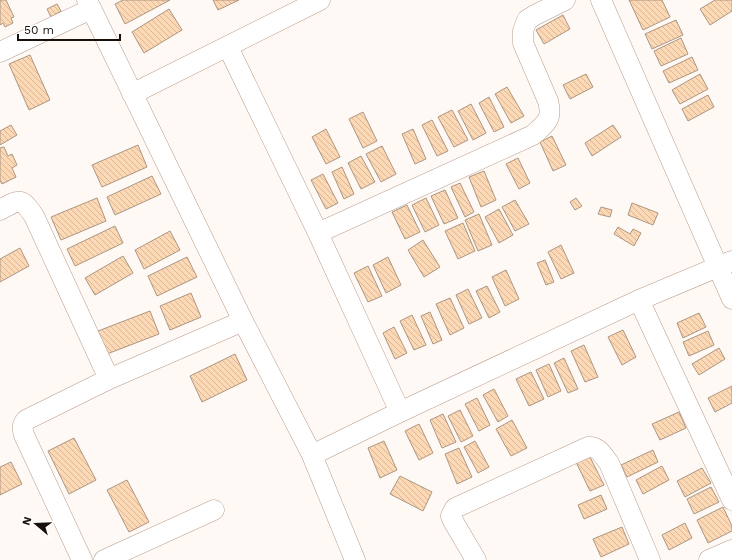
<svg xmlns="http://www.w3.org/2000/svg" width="732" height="560" font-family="'Work Sans',sans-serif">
	<defs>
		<pattern id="building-back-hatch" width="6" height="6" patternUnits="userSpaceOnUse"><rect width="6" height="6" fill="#fdd8b5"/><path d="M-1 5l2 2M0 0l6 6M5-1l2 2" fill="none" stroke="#d8b89a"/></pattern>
	</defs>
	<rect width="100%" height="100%" fill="#fff9f5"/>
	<!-- building -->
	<path fill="url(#building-back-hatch)" stroke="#ac9681" d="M0 0H6L14 17 11 18 13 23 5 27 3 23 0 25Z
		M123 0H170L125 24 115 4Z
		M213 0H239L218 10Z
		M629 0H662L670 17 643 30Z
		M715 0H732V11L710 25 700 9Z
		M57 4 61 11 51 17 47 9Z
		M169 9 182 30 144 53 132 32Z
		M563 15 570 29 544 44 536 30Z
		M676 20 683 35 652 49 645 34Z
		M681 38 688 54 661 66 654 51Z
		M30 55 50 100 29 110 9 64Z
		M692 57 698 70 669 83 663 71Z
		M586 74 593 87 570 99 563 85Z
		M700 74 708 89 680 104 672 90Z
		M507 87 524 116 511 123 495 94Z
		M708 95 714 107 688 121 682 109Z
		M489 97 504 127 494 132 479 103Z
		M471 104 486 133 473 140 458 111Z
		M452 110 468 140 454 147 438 117Z
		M363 112 377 141 363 148 349 119Z
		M432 120 448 151 437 156 422 125Z
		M11 125 17 135 0 145V131Z
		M613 125 621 137 592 156 585 143Z
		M326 129 340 157 326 164 312 137Z
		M413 129 426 159 415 164 402 134Z
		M552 136 566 165 553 171 540 142Z
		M138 145 147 167 102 187 92 165Z
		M382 146 396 174 381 182 366 154Z
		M4 147 8 156 12 154 17 165 12 168 16 177 2 184 0 181V148Z
		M361 156 375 182 361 189 348 163Z
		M518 158 530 183 519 189 506 164Z
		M342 167 354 194 344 199 332 172Z
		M484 171 496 200 481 207 469 177Z
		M323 174 338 203 326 209 311 180Z
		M152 176 161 194 115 215 107 197Z
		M460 183 474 212 465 217 451 187Z
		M445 190 458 218 444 224 431 196Z
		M97 198 106 221 61 240 51 217Z
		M426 198 439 225 425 232 412 205Z
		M576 198 582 206 575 210 570 202Z
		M515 200 529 224 515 231 502 207Z
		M632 203 658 213 653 225 628 215Z
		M407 205 420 232 405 239 392 212Z
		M601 207 612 210 610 217 598 214Z
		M499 209 513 235 499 243 485 217Z
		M479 214 492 245 478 251 465 220Z
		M463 223 475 251 458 259 445 231Z
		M115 226 123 243 75 266 67 249Z
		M618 227 630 234 633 229 641 233 634 246 614 234Z
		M170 231 180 250 144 269 135 250Z
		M423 240 440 267 424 277 408 250Z
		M561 245 574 273 561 279 548 252Z
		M20 248 29 266 0 282V259Z
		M123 256 133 273 95 295 85 278Z
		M187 257 197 277 157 296 148 276Z
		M388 257 401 285 386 293 373 265Z
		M545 260 554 282 546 285 537 263Z
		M368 266 382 296 368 302 354 273Z
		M506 270 519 299 505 306 492 277Z
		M487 286 500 312 489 318 476 291Z
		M468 289 482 318 469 324 456 295Z
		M191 293 201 317 170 330 160 306Z
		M450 298 464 328 450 335 436 304Z
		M150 311 159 334 107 354 98 331Z
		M430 312 442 340 433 344 421 316Z
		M699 313 706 327 683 338 677 323Z
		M412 315 426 345 414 350 400 321Z
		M394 327 407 353 395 359 383 333Z
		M623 330 636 357 622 365 608 337Z
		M708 331 714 345 689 356 683 342Z
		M584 345 598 377 585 382 571 351Z
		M719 348 725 359 699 375 692 364Z
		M235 354 247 380 202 402 190 376Z
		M564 358 578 389 568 393 554 363Z
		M549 364 561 391 548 397 536 370Z
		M531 372 544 399 529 406 516 379Z
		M732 386V403L715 412 708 398Z
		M494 389 508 416 498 422 483 395Z
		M477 398 490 425 479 431 465 404Z
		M460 410 473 436 461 442 448 416Z
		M679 412 686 428 660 440 652 424Z
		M443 414 456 442 442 448 430 420Z
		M512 420 527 448 511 456 496 429Z
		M419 424 433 453 419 460 405 431Z
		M74 438 96 480 69 494 48 451Z
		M384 441 397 470 380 478 368 448Z
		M475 441 489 467 478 473 464 447Z
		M459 448 472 477 457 484 445 454Z
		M653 450 658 462 627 477 621 465Z
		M589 455 604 485 590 491 576 462Z
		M11 462 22 484 0 495V467Z
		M662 466 669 480 643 494 636 480Z
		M702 468 711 483 685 497 677 481Z
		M400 476 432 492 423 511 390 494Z
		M127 480 149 522 129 532 107 490Z
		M711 487 719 502 694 514 687 499Z
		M601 495 607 509 584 519 578 505Z
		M723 507 732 526V531L708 543 697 520Z
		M685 523 692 538 669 550 662 535Z
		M622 527 629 544 601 557 593 539Z"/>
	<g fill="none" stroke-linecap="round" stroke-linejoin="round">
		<!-- minor casing -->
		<g stroke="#b89c8c" stroke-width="21">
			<path id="minor" d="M87 0 243 321 312 455 355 560
				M601 0 732 299
				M228 47 318 233 400 412
				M0 52 91 9
				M132 94 320 0
				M0 210C20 199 21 197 34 216L109 379
				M318 233 533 135C546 123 553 120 548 101L523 43V31L527 20 535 15 565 0
				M639 300 732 500
				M312 455 400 412 639 300 732 261
				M82 560 24 435C22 428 22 425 26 420L109 379 243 321
				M104 560 214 510
				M476 560 453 521 451 516 455 508 588 447C599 446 603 456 609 463L650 560
				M709 560 732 550"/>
		</g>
		<!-- minor -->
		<use href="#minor" stroke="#fff" stroke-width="20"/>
	</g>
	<!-- north arrow -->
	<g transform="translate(36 524) rotate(289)" stroke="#ffffff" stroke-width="3" paint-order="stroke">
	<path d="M0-3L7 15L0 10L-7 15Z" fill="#1a100a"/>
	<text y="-6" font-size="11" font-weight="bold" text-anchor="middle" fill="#1a100a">N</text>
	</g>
	<!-- scale -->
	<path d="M18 34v6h102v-6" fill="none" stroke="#1a100a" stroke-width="2"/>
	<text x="24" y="34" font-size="12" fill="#1a100a" stroke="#ffffff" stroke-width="3" paint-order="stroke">50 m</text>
</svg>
